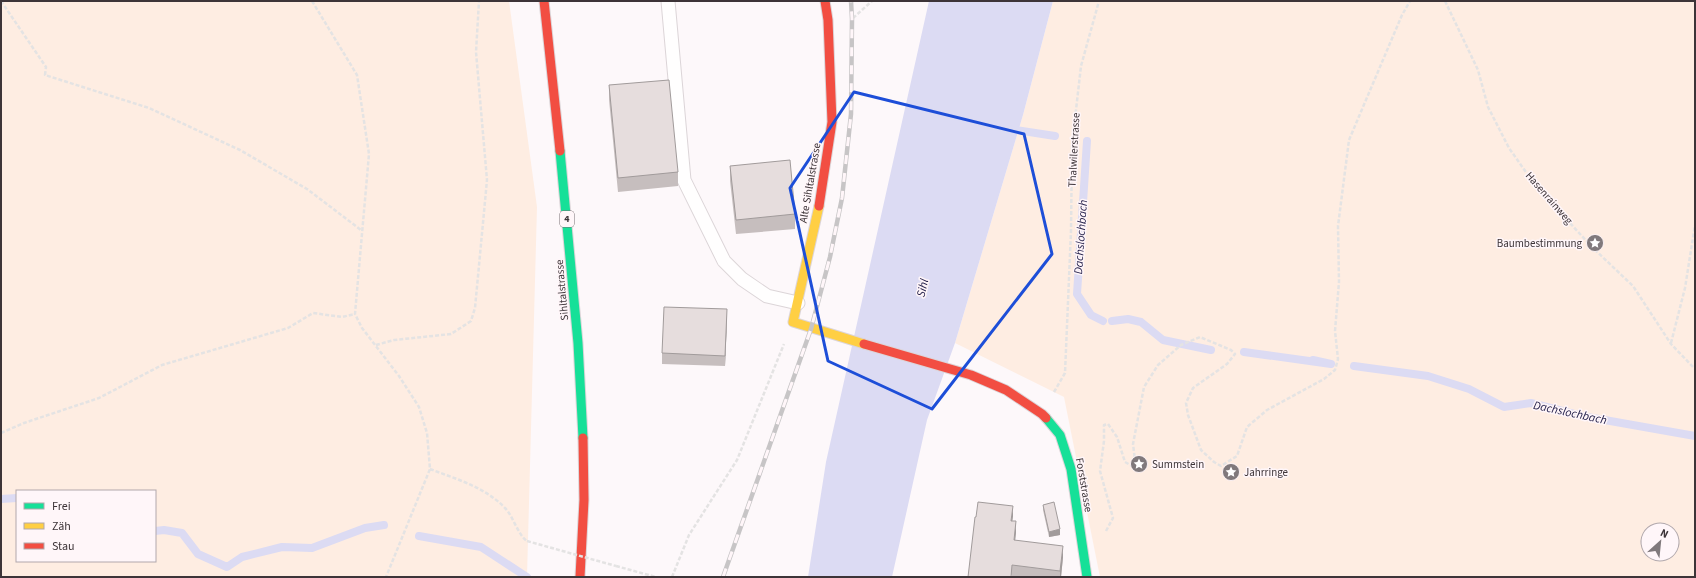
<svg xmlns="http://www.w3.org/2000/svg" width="1696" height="578" font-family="'Source Sans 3',sans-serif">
	<rect width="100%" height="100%" fill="#fdf8fa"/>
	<!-- green -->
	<path fill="#feede2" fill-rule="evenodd" d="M1 1H509L537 207 527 577H1ZM17 491H155V561H17Z
		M1053 1H1695V577H1100L1064 397 955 343 1023 115ZM1648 530H1672V554H1648Z"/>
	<!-- water -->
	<path fill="#dcdbf3" d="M929 1H1053L1023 115 955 343 927 420 892 577H808L826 462Z"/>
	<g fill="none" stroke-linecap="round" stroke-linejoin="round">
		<!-- stream -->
		<path stroke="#dcdbf3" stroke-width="8" d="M1009 129 1055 136
			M1087 141 1077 294 1091 315 1103 321
			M1112 321 1128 319 1141 322 1163 340 1211 350
			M1244 352 1331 364 1313 360
			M1354 366 1428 376 1469 389 1504 407 1531 403 1582 416 1695 436
			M1 499 17 498
			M155 531 164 530 182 533 198 554 227 567 242 557 282 547 312 548 365 528 384 525
			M419 536 481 547 527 577"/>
		<!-- lane casing -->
		<g stroke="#dcd5d8" stroke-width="15">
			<path id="lane" d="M668 1 684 180 724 261 742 279 767 296 798 303"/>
		</g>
		<!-- fast casing -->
		<g stroke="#dcd5d8" stroke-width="11">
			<path id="fast" d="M560 151 578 343 583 438
				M1046 418 1060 435 1071 469 1087 577"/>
		</g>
		<!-- slow casing -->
		<g stroke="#dcd5d8" stroke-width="11">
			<path id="slow" d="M819 206 793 322 864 344"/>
		</g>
		<!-- jam casing -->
		<g stroke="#dcd5d8" stroke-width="11">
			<path id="jam" d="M544 1 560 151
				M819 206 832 122 828 20 825 1
				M864 344 971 375 1006 390 1042 414 1046 418
				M580 577 584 500 583 438"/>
		</g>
		<!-- path -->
		<path stroke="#e4e3e3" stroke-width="2.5" stroke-dasharray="4 2" stroke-linecap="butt" d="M1 1 46 67 45 75 149 108 240 150 307 189 361 230
			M312 1 357 75 369 154 355 314 362 328 399 376 419 407 427 433 430 469 386 577
			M1445 1 1478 70 1488 107 1509 148 1535 185 1592 247 1633 286 1671 344 1695 369
			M853 18 872 1
			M1671 343 1685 288 1695 225
			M376 345 394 340 451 334 471 321 475 308 487 180 476 52 479 1
			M1054 392 1065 373 1071 231 1072 145 1081 66 1099 1
			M1 433 24 423 99 398 162 365 288 328 313 313 342 317 355 314
			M430 469C456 479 485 487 505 508 513 516 518 535 527 541
			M1106 531 1113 518 1100 471 1104 441V425L1108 424 1117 437 1125 462 1132 466 1135 460 1133 444 1144 387 1158 365 1181 345 1200 337 1231 350 1235 354 1227 364 1193 388 1186 403 1188 415 1201 450 1214 462 1221 466 1237 456 1247 427 1267 410 1324 379 1335 370 1338 359 1335 331 1339 282 1338 226 1349 140 1402 15 1410 1
			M616 566 656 577
			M672 577 689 535 737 460 784 344"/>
		<!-- lane -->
		<use href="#lane" stroke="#fffefe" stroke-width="13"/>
		<!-- fast -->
		<use href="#fast" stroke="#16e098" stroke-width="9"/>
		<!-- slow -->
		<use href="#slow" stroke="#ffcf43" stroke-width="9"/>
		<!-- jam -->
		<use href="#jam" stroke="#f24e42" stroke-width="9"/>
		<!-- rail casing -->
		<g stroke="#c7c5c6" stroke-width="4.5">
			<path id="rail" d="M723 577 811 329 830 257 842 198 851 114 852 19 851 1"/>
		</g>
		<!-- rail -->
		<use href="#rail" stroke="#fff6f9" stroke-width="3" stroke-dasharray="9" stroke-linecap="butt"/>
		<!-- path-bridge -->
		<path stroke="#e4e3e3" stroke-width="2.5" stroke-dasharray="4 2" stroke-linecap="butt" d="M527 541 616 566"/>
	</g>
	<!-- wall -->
	<path fill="#c6bebe" d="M609 85 678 172V186L618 192 609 100Z
		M730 166 795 214V229L736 234 730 181Z
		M727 319 725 366 662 364V353Z
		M1043 505 1060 535 1049 537 1043 510Z
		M1013 516 1012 521 1016 532 1015 541 1063 557 1061 577H1022L1012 576 976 517Z"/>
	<!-- shaded-wall -->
	<path fill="#a19b9b" d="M727 309V319L725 366V356Z
		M1013 506V516L1011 531V521Z
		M1016 521V532L1014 551V540Z
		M1060 529V535L1049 537V532Z
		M1063 546V557L1061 577H1060V571Z"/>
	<!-- building -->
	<path fill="#e6dddd" stroke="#a19b9b" d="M669 80 678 172 618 178 609 85Z
		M790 160 795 214 736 220 730 166Z
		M664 307 727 309 725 356 662 353Z
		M978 502 1013 506 1011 521H1016L1014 540 1063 546 1060 571 1012 565 1011 577H968L975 517H976Z
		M1054 502 1060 529 1049 532 1043 505Z"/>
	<!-- marked area -->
	<path fill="none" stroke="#1d4ed8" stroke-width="3" stroke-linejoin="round" d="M854 92 1024 134 1052 254 932 409 828 361 790 188Z"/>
	<!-- icons -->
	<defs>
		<g id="sight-disc" transform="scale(0.9)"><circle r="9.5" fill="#80797c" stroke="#fff6f9"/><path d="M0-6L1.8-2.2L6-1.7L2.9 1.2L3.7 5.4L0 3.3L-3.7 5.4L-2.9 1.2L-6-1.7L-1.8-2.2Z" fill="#fff"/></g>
	</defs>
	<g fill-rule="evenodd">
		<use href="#sight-disc" x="1595" y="243"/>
		<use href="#sight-disc" x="1139" y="464"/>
		<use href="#sight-disc" x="1231" y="472"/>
	</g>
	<g text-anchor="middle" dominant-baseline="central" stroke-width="3" stroke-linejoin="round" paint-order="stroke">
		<!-- shield labels -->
		<rect fill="#fff6f9" stroke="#776e72" stroke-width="1" x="560" y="211" width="14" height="16" rx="3"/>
		<g font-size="10" font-weight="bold" fill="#3d3438">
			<text x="567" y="219">4</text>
		</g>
		<!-- street labels -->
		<g font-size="11" fill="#3d3438" stroke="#fff6f9">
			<text transform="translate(1074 150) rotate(-87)">Thalwilerstrasse</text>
			<text transform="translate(810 183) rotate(-80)">Alte Sihltalstrasse</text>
			<text transform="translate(1549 198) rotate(49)">Hasenrainweg</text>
			<text transform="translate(562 290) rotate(-95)">Sihltalstrasse</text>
			<text transform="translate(1084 485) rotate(80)">Forststrasse</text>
		</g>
		<!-- poi labels -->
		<g font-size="11" fill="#3d3438" stroke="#fff6f9" text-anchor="start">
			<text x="1582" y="243" text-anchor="end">Baumbestimmung</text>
			<text x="1152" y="464">Summstein</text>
			<text x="1244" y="472">Jahrringe</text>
		</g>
		<!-- water labels -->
		<g font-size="12" font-style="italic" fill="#26224c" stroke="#fff6f9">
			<text transform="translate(1081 237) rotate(-86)">Dachslochbach</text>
			<text transform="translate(923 288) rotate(-77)">Sihl</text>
			<text transform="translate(1570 413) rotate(12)">Dachslochbach</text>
		</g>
	</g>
	<!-- border -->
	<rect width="1696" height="578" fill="none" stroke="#3d3438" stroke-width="4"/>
	<!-- legend -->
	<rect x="16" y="490" width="140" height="72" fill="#fff6f9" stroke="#b1a8ac"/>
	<rect x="24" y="503" width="20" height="6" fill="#16e098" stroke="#b1a8ac"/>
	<text x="52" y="510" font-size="12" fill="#3d3438">Frei</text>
	<rect x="24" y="523" width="20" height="6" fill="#ffcf43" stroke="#b1a8ac"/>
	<text x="52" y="530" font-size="12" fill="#3d3438">Zäh</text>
	<rect x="24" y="543" width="20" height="6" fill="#f24e42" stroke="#b1a8ac"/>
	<text x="52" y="550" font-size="12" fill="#3d3438">Stau</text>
	<!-- north arrow -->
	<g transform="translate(1660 542) rotate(27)"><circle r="19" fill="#fff6f9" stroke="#b1a8ac"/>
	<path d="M0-3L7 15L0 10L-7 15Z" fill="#80797c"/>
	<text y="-6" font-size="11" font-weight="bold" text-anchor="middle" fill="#3d3438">N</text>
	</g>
</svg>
